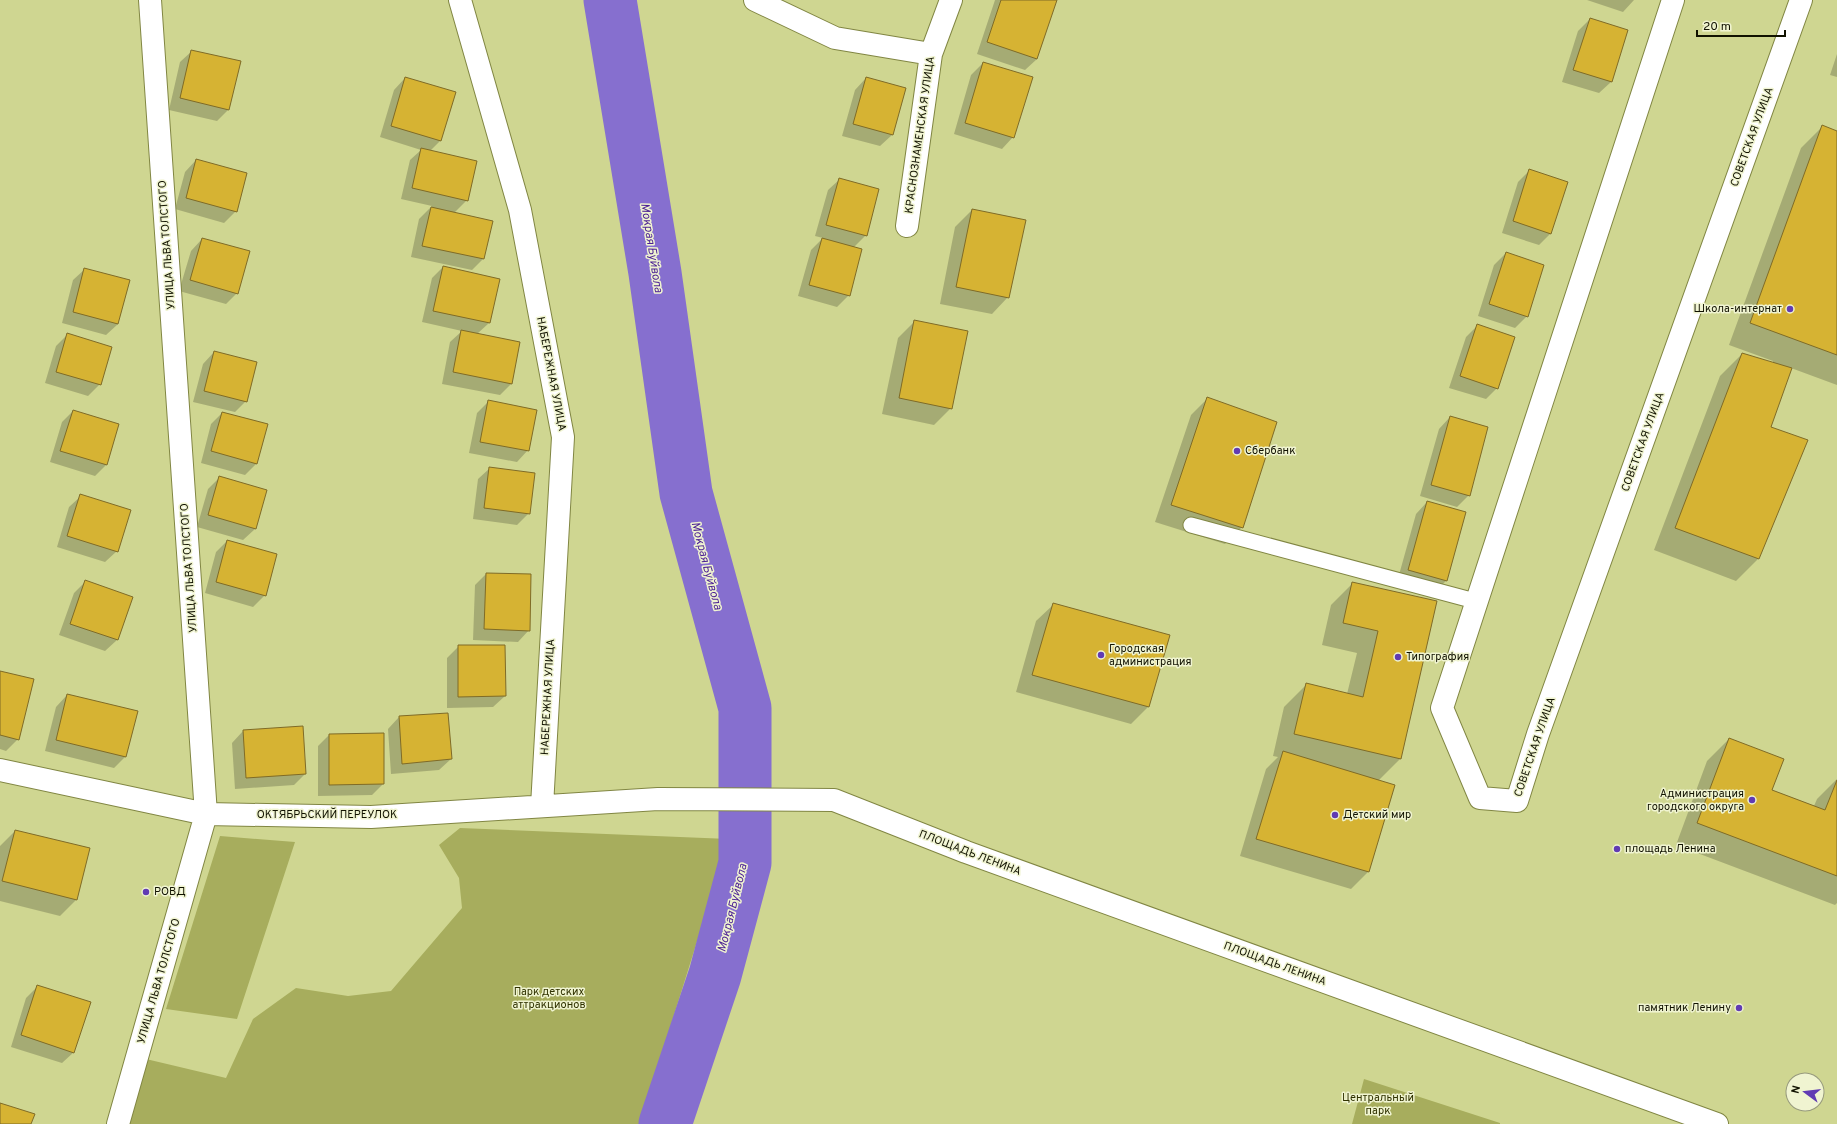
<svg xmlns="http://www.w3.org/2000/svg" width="1837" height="1124" font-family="Overpass,sans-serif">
	<rect width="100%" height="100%" fill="#cfd691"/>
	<!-- green -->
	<path fill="#a7ad5d" d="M460 828 729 839 640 1124H128L146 1059 226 1078 253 1019 296 988 348 996 391 991 462 908 459 878 439 845Z
		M220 836 295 842 237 1019 166 1009Z
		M1364 1079 1500 1123V1124H1352Z"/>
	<!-- shadow -->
	<path fill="#0003" d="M995 0H1056L1037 59 1025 70 977 54Z
		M1587 0H1634L1623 12Z
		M1590 19 1627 31 1611 82 1599 93 1562 82 1578 31Z
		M192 51 228 110 217 121 169 110 180 62Z
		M1837 54V77L1830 75Z
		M983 63 1013 137 1002 149 954 134 971 75Z
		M405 78 440 141 430 151 467 200 454 213 483 259 472 270 411 257 419 219 432 206 401 199 410 160 421 150 380 137 394 90Z
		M866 78 904 89 892 135 880 146 842 136 855 90Z
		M1823 126 1837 132V385L1791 368 1770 427 1806 441 1758 559 1736 581 1654 550 1720 376 1742 354 1773 363V361L1729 345 1801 148Z
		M196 160 236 211 224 223 175 209 185 172Z
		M1530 170 1551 233 1539 245 1502 233 1518 182Z
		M840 179 866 235 854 247 849 295 837 307 798 296 811 250 823 238 815 236 828 190Z
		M972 210 1008 297 992 314 940 304 955 227Z
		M202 239 237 293 226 304 179 291 191 251Z
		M1506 253 1527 316 1515 328 1478 316 1494 265Z
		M443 267 499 279 489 323 477 334 519 343 511 384 500 395 442 384 450 342 462 331 422 322 432 278Z
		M85 269 118 324 106 335 62 323 73 280Z
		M915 321 951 408 934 425 882 414 898 338Z
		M1477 326 1497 388 1486 399 1449 388 1466 337Z
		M68 334 100 384 88 396 45 383 56 346Z
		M214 352 246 401 235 412 193 402 203 364Z
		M1208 398 1242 527 1225 544 1155 522 1191 415Z
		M488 402 528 450 517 462 469 453 477 413Z
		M73 411 118 425 106 465 95 476 50 462 62 422Z
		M222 413 257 463 245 475 201 463 211 424Z
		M1450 417 1469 495 1457 507 1420 496 1439 429Z
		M490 468 529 513 517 525 473 519 478 479Z
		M220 477 255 529 243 540 197 527 208 489Z
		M81 496 117 551 105 562 57 547 69 507Z
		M1427 502 1446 581 1434 592 1397 582 1416 514Z
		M227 541 265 595 253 607 205 593 216 552Z
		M486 574 529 630 518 642 473 640 475 585Z
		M85 582 117 640 105 651 59 635 74 593Z
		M1353 583 1436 602 1400 759 1378 781 1368 872 1351 889 1240 856 1266 769 1278 757 1273 756 1284 707 1306 685 1347 694 1357 653 1322 645 1331 605Z
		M1053 605 1148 707 1131 724 1016 692 1036 621Z
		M459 646 505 696 493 707 447 708V658Z
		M0 672 18 739 6 751 0 749Z
		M67 695 126 756 114 768 45 751 56 707Z
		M447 714 451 759 439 770 391 774 388 729 399 717Z
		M243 731 305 774 294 785 235 789 232 743Z
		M329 735 383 784 372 795 318 796V746Z
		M1729 739 1771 790 1814 806 1817 799 1837 779V903L1835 905 1676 845 1707 761Z
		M15 831 77 899 60 916 0 901V846Z
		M38 986 74 1052 62 1063 11 1047 26 998Z"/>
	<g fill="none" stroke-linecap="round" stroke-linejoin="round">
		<!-- river -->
		<path stroke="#866fcf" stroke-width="53" d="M610 0 655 273 686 493 745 708V863L715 975 665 1124"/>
	</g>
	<!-- building -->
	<path fill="#d6b333" stroke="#7f6b27" d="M1001 0H1057L1037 59 987 42Z
		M1590 18 1628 30 1612 82 1573 70Z
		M191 50 241 61 229 110 180 98Z
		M983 62 1033 77 1014 138 965 123Z
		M405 77 456 92 441 141 391 126Z
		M866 77 906 88 893 135 853 124Z
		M1822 125 1837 131V355L1750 323Z
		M421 148 477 161 468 201 412 188Z
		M196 159 247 173 237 212 186 198Z
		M1529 169 1568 182 1551 234 1513 221Z
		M839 178 879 189 867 236 826 225Z
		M431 207 493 221 484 259 422 246Z
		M972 209 1026 220 1009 298 956 287Z
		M202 238 250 251 238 294 190 280Z
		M822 238 862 249 850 296 809 285Z
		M1506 252 1544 265 1528 317 1489 304Z
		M443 266 500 279 490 323 433 311Z
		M84 268 130 280 118 324 73 312Z
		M914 320 968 331 952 409 899 398Z
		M1477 324 1515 337 1498 389 1460 376Z
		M461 330 520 342 512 384 453 372Z
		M67 333 112 347 101 385 56 372Z
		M214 351 257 362 247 402 204 391Z
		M1742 353 1792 368 1771 427 1808 440 1759 559 1675 528Z
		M1207 397 1277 422 1243 528 1171 505Z
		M488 400 537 410 529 451 480 442Z
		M73 410 119 424 107 465 60 451Z
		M222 412 268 424 257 464 211 451Z
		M1450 416 1488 427 1470 496 1431 485Z
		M489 467 535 473 530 514 484 508Z
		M219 476 267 490 256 529 208 515Z
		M80 494 131 510 118 552 67 536Z
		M1427 501 1466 512 1447 581 1408 570Z
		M227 540 277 554 266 596 216 582Z
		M486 573 531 574 530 631 484 629Z
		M85 580 133 597 118 640 70 624Z
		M1352 582 1437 601 1401 759 1294 734 1306 683 1363 697 1378 631 1343 623Z
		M1053 603 1170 635 1149 707 1032 675Z
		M458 645H505L506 696 458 697Z
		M0 671 34 679 19 740 0 735Z
		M67 694 138 711 126 757 56 740Z
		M448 713 452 759 402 764 399 716Z
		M303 726 306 774 246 778 243 730Z
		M384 733V784L329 785V734Z
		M1729 738 1784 759 1772 790 1825 810 1837 780V876L1697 823Z
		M1283 751 1395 785 1369 872 1256 839Z
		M15 830 90 848 77 900 2 881Z
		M37 985 91 1002 74 1053 21 1035Z
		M0 1103 35 1114 31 1124H0Z"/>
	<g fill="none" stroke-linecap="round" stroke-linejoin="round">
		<!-- lane casing -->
		<g stroke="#818643" stroke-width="17">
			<path id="lane" d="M1191 525 1475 601"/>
		</g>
		<!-- street casing -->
		<g stroke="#818643" stroke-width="24">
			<path id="street" d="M460 0 520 210 563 437 542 806
				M755 0 835 38 931 54
				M1673 0 1442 708 1480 798 1517 801 1538 734 1801 0
				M907 226 931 54 951 0
				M0 770 206 814 371 817 658 799 834 800 966 852 1717 1124
				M118 1124 206 814 150 0"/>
		</g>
		<!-- lane -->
		<use href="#lane" stroke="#fff" stroke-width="15"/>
		<!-- street -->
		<use href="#street" stroke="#fff" stroke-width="22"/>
	</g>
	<!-- markers -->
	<g fill="#613bb3" stroke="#f0f4d1" stroke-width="1.5">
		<circle cx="1790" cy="309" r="4"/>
		<circle cx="1237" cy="451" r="4"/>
		<circle cx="1101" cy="655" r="4"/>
		<circle cx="1398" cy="657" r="4"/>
		<circle cx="1752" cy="800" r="4"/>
		<circle cx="1335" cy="815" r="4"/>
		<circle cx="1617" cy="849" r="4"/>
		<circle cx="146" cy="892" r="4"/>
		<circle cx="1739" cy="1008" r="4"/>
	</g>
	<g text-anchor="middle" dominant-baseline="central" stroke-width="3" stroke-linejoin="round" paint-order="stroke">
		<!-- street labels -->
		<g font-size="11" fill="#111200" stroke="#f0f4d1">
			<text transform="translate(920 135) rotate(-82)">КРАСНОЗНАМЕНСКАЯ УЛИЦА</text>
			<text transform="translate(1752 137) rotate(-70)">СОВЕТСКАЯ УЛИЦА</text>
			<text transform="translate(167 245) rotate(-94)">УЛИЦА ЛЬВА ТОЛСТОГО</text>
			<text transform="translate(551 374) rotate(79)">НАБЕРЕЖНАЯ УЛИЦА</text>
			<text transform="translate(1643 442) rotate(-70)">СОВЕТСКАЯ УЛИЦА</text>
			<text transform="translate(189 568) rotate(-94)">УЛИЦА ЛЬВА ТОЛСТОГО</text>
			<text transform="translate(548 697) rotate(-87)">НАБЕРЕЖНАЯ УЛИЦА</text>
			<text transform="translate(1535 747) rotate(-71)">СОВЕТСКАЯ УЛИЦА</text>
			<text x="327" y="815">ОКТЯБРЬСКИЙ ПЕРЕУЛОК</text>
			<text transform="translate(970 853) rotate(21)">ПЛОЩАДЬ ЛЕНИНА</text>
			<text transform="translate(1275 964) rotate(20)">ПЛОЩАДЬ ЛЕНИНА</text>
			<text transform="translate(159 981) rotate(-74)">УЛИЦА ЛЬВА ТОЛСТОГО</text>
		</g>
		<!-- poi labels -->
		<g font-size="11" fill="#111200" stroke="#f0f4d1" text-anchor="start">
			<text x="1782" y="309" text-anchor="end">Школа-интернат</text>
			<text x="1245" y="451">Сбербанк</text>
			<text x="1109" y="649">Городская<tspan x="1109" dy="13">администрация</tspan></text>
			<text x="1406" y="657">Типография</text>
			<text x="1744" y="794" text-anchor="end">Администрация<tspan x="1744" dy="13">городского округа</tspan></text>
			<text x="1343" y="815">Детский мир</text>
			<text x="1625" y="849">площадь Ленина</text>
			<text x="154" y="892">РОВД</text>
			<text x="1731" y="1008" text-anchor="end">памятник Ленину</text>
		</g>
		<!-- park labels -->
		<g font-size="11" fill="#303200" stroke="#f0f4d1">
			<text x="549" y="992">Парк детских<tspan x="549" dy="13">аттракционов</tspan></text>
			<text x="1378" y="1098">Центральный<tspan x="1378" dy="13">парк</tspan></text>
		</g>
		<!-- water labels -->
		<g font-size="12" font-style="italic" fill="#4a1f93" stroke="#f0f4d1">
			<text transform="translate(651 248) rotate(81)">Мокрая Буйвола</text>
			<text transform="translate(706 566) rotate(75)">Мокрая Буйвола</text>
			<text transform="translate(733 908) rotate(-76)">Мокрая Буйвола</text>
		</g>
	</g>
	<!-- north arrow -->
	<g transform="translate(1805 1092) rotate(285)"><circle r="19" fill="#f0f4d1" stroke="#979a7d"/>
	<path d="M0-3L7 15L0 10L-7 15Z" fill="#613bb3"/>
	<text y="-6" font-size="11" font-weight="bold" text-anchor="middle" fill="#111200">N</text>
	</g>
	<!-- scale -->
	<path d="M1697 30v6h88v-6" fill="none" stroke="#111200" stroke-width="2"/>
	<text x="1703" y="30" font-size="12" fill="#111200" stroke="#f0f4d1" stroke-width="3" paint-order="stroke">20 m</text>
</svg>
